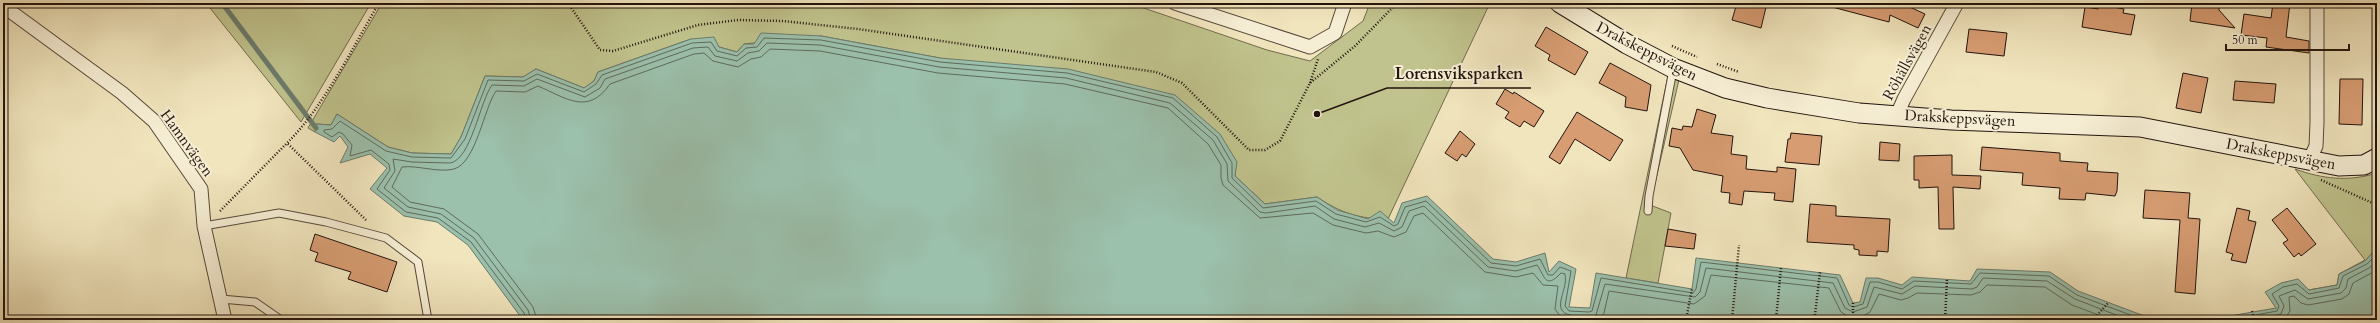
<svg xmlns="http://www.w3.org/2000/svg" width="2380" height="323" font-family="Cardo,serif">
	<rect width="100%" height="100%" fill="#f1e5bd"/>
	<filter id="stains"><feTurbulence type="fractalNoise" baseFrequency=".005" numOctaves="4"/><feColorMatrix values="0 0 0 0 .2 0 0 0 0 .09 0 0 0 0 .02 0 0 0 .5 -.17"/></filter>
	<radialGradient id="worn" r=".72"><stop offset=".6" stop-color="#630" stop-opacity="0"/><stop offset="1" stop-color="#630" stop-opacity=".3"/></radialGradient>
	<!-- green -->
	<path fill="#c0c38d" stroke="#716b4d" d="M206 3H371L301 122Z
		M382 3H1129L1267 50 1310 61 1363 21 1370 3H1490L1388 219C1359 219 1341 213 1317 197L1265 204 1235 176 1236 162 940 58 821 36 744 44 737 52 691 39 598 72 594 81 584 88 536 69 523 77 485 76 461 137 451 154 412 153 388 147 337 114 331 125 317 124 315 132 308 128Z
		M1670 66 1681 71 1650 205 1671 213 1658 283 1626 278Z
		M2295 169C2323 179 2348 182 2377 173V248L2365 261 2377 279 2309 290 2337 285 2339 274 2365 260Z"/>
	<!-- water -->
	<path fill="#9bc0ac" stroke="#6b7b6c" d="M761 33 821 36 940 58 1068 69 1175 95 1220 134 1237 162 1235 176 1265 204 1317 197 1337 210 1368 219 1380 211 1394 223 1402 203 1427 196 1493 259 1516 262 1545 253 1549 272 1559 261 1576 269 1569 307 1590 308 1596 273 1692 289 1696 258 1840 275 1853 303 1860 302 1866 278H1878L1902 285 1912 277 1970 281 1977 269 2050 272 2078 291 2155 320H523L468 245 437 222 404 216 370 189 387 168 370 154 340 163 348 147 340 136 334 142 315 132 316 124 331 125 337 114 388 147 412 153 451 154 461 137 485 76 523 77 536 69 584 88 594 81 598 72 691 39 714 37 719 47 737 52 744 44H754Z
		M2377 248V320H2207L2276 308 2265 292 2281 283 2298 279 2309 290 2337 285 2339 274 2365 261Z"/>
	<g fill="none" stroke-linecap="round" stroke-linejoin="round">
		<!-- shore -->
		<path stroke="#5e6a5c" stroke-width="1" d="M526 320 524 313 471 242 438 218 406 212 377 189 390 170 389 164 371 150 350 156 352 145 343 134 339 132 332 137 324 132V130L332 129 340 121 386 151 412 157 451 158 465 139 488 80 524 81 537 74 584 92 596 84 602 75 692 43 711 42 717 51 737 56 746 48 757 47 764 38 821 40 940 62 1067 73 1173 98 1217 137 1232 163V178L1263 208 1316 201 1336 214 1366 222 1380 217 1394 226 1398 224 1405 207 1426 201 1491 263 1516 266 1540 259 1548 275H1553L1560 267 1571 271 1565 306 1569 311 1589 312 1592 311 1601 278 1693 293 1696 289 1701 262 1837 278 1849 305 1853 307 1863 304 1870 282H1878L1902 289 1914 281 1971 284 1980 273 2049 276 2077 295 2144 320
			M531 320 528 310 474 238 441 214 408 207 384 188 395 171 393 159 412 162 450 163C471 160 480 101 492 85L524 86 537 79 585 97 600 88 605 79 693 48 708 47 715 56 737 61 748 53 759 51 767 43 820 45 939 67 1066 78 1170 103 1213 140 1227 164 1228 181 1260 212 1266 213 1315 206 1334 219 1365 227 1379 223 1394 231 1402 227 1409 211 1424 206 1488 267 1516 271 1537 265C1545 276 1545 290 1561 273L1565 274C1569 292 1546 314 1577 316 1584 317 1590 319 1596 315L1605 284 1695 297 1700 292 1706 268 1833 283 1845 308 1853 312 1867 307 1874 287 1902 294 1915 286 1972 289 1977 287 1983 278 2047 281 2075 299 2129 320
			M537 320 533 307 478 234 444 209 410 202 392 187 402 167C418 165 438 173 454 169 476 163 484 108 496 91L525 92 538 86C566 98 588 116 610 84L694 54 704 53 713 61 738 67 751 59 761 57 770 49 820 51 938 73 1065 84 1168 108 1208 144 1221 165V178L1223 185 1260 218 1313 213 1333 225 1366 233 1378 231 1394 237 1406 232 1414 216 1423 213 1485 272 1516 277 1533 273 1543 285 1558 286 1555 309 1563 320
			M1599 320 1604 313 1609 291 1694 304 1705 296 1711 275 1829 288 1841 312 1851 318 1863 316 1870 312 1879 294 1901 300 1908 298 1917 293 1971 295 1980 292 1987 285 2045 287 2072 305 2112 320
			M2229 320 2277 311 2279 306 2272 294 2283 287 2297 284 2309 294 2339 288 2343 276 2367 264 2377 254
			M2256 320 2281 314 2284 306 2279 296 2295 290 2308 299 2341 293 2346 288 2348 279 2369 268 2377 261
			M2284 320 2290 311 2289 297 2294 296 2301 303 2308 305 2342 299 2349 294 2353 283 2377 270"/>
		<!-- stream -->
		<path stroke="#6b7b6c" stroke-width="5" d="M222 3 316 128"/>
	</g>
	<!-- building -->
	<path fill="#d79c72" stroke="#22130d" d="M1737 3H1767L1761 28 1732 20Z
		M1832 3H1901L1925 14 1918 28 1890 15 1889 22 1832 7Z
		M2192 3 2219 5V10L2235 28 2190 21Z
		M2273 3H2290L2286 37 2309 41V53L2266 47 2267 38 2241 35 2244 14 2271 18Z
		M2098 4 2124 9 2123 13 2135 15 2131 35 2082 27 2085 7 2098 9Z
		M1546 27 1588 52 1575 75 1548 60 1550 55 1535 46Z
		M1969 29 2007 33 2004 56 1966 52Z
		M1610 63 1651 85 1647 111 1625 107 1626 97 1599 83Z
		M2183 73 2208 78 2201 113 2176 108Z
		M2340 79H2363L2362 125 2339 124Z
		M2235 81 2276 84 2274 103 2233 100Z
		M1505 89 1513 94 1514 92 1544 111 1534 127 1524 121 1520 127 1505 118 1509 112 1496 104Z
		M1697 109 1716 115 1711 133 1733 136 1731 154 1747 156 1746 169 1777 172V167L1796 169 1793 202 1774 200 1775 193 1744 191 1742 205 1729 203 1730 193 1721 192 1723 176 1693 170 1680 148 1669 146 1672 128 1682 130 1683 126 1692 127Z
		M1577 112 1623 140 1610 161 1575 139 1560 164 1549 157Z
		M1460 131 1475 144 1466 157 1462 154 1457 161 1445 153Z
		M1791 133 1822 136 1819 165 1785 162 1788 139H1790Z
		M1880 142 1900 144 1899 161 1879 160Z
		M1982 147 2060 153V161L2088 163 2087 171 2118 173 2117 191 2115 196 2086 193 2085 200 2059 199 2060 188 2022 185 2023 173 1980 170Z
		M1952 155V175L1981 176 1980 189 1953 187 1954 229H1939L1938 187 1919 188V180H1914V156Z
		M2145 190 2190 193 2188 218 2200 219 2195 294 2175 292 2180 220 2143 218Z
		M1810 204 1836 206V216L1890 219 1888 252 1877 251V256L1859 255V250L1854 249V245L1807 242Z
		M2237 208 2250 211 2248 220 2256 222 2246 263 2231 260 2233 254 2226 252Z
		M2287 208 2316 244 2301 256 2299 253 2294 257 2283 243 2288 240 2272 220Z
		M1668 229 1696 234 1694 249 1665 246Z
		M315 234 397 262 387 292 348 279 351 272 315 261 318 253 310 250Z"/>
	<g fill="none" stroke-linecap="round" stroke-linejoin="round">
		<!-- lane casing -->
		<g stroke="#564839" stroke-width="9">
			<path id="lane" d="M1648 211 1649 196 1673 70
				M204 226 279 213 326 222 386 238 418 262 428 320
				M221 299 255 302 281 320"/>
		</g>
		<!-- street casing -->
		<g stroke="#564839" stroke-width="15">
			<path id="street" d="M1175 3 1310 47 1335 33 1345 3
				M3 6 122 93 154 121 201 189 204 226 225 320
				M1897 115 1904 99 1957 3
				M2309 161 2316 146 2317 123V3"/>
		</g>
		<!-- secondary casing -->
		<g stroke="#22130d" stroke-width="21">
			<path id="secondary" d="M1560 3 1627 44 1673 68 1725 88 1767 98 1859 113 1951 120 2140 127 2339 166 2364 165 2377 158"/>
		</g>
		<!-- path -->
		<path stroke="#22130d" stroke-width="2.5" stroke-dasharray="1 2" stroke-linecap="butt" d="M568 3 600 50 613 51 698 25 738 20 783 21 858 29 1156 72 1182 83 1249 150H1265L1280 141 1310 83 1355 46 1397 3
			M1672 46 1697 57
			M1717 64 1739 72
			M1310 83 1318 59
			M2321 180 2377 205
			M220 211 287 143
			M366 220 287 143C323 108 353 47 379 3
			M1853 303V320
			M2252 311 2254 320
			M1815 315 1820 272
			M1686 320 1692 289
			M1732 320 1739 245
			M1776 320 1781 268
			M1945 320 1947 279
			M2093 320 2108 303"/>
		<!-- lane -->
		<use href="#lane" stroke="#f6eed4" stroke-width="7"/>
		<!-- street -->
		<use href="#street" stroke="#f6eed4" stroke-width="13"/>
		<!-- secondary -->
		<use href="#secondary" stroke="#f6eed4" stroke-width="19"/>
	</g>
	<g text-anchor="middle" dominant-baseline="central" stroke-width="4" stroke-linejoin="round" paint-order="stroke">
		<!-- street labels -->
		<g font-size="15" fill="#22130d" stroke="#f6eed4">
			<text transform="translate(1647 51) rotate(27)">Drakskeppsvägen</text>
			<text transform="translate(1907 62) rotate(-61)">Röhällsvägen</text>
			<text transform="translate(1960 118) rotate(3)">Drakskeppsvägen</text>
			<text transform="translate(187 143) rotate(54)">Hamnvägen</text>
			<text transform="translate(2281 154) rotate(11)">Drakskeppsvägen</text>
		</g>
	</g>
	<!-- callouts -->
	<path fill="none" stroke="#22130d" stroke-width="1.5" d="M1317 114L1387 88H1531"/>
	<circle fill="#22130d" stroke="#f6eed4" stroke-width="1.5" cx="1317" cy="114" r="4"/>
	<g font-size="16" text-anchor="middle" font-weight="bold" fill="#22130d" stroke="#f6eed4" stroke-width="4" stroke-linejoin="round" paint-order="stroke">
		<text x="1459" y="79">Lorensviksparken</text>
	</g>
	<!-- margin -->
	<rect width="2380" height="323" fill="none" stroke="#f1e5bd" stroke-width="16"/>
	<rect x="4" y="4" width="2372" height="315" fill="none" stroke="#22130d" stroke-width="2"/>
	<rect x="8" y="8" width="2364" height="307" fill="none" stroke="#22130d"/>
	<!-- scale -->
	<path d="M2226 44v6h123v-6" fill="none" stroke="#22130d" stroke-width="2"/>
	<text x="2232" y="44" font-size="12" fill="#22130d" stroke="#f6eed4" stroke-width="3" paint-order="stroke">50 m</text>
	<rect width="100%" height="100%" filter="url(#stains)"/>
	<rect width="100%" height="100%" fill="url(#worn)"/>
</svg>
